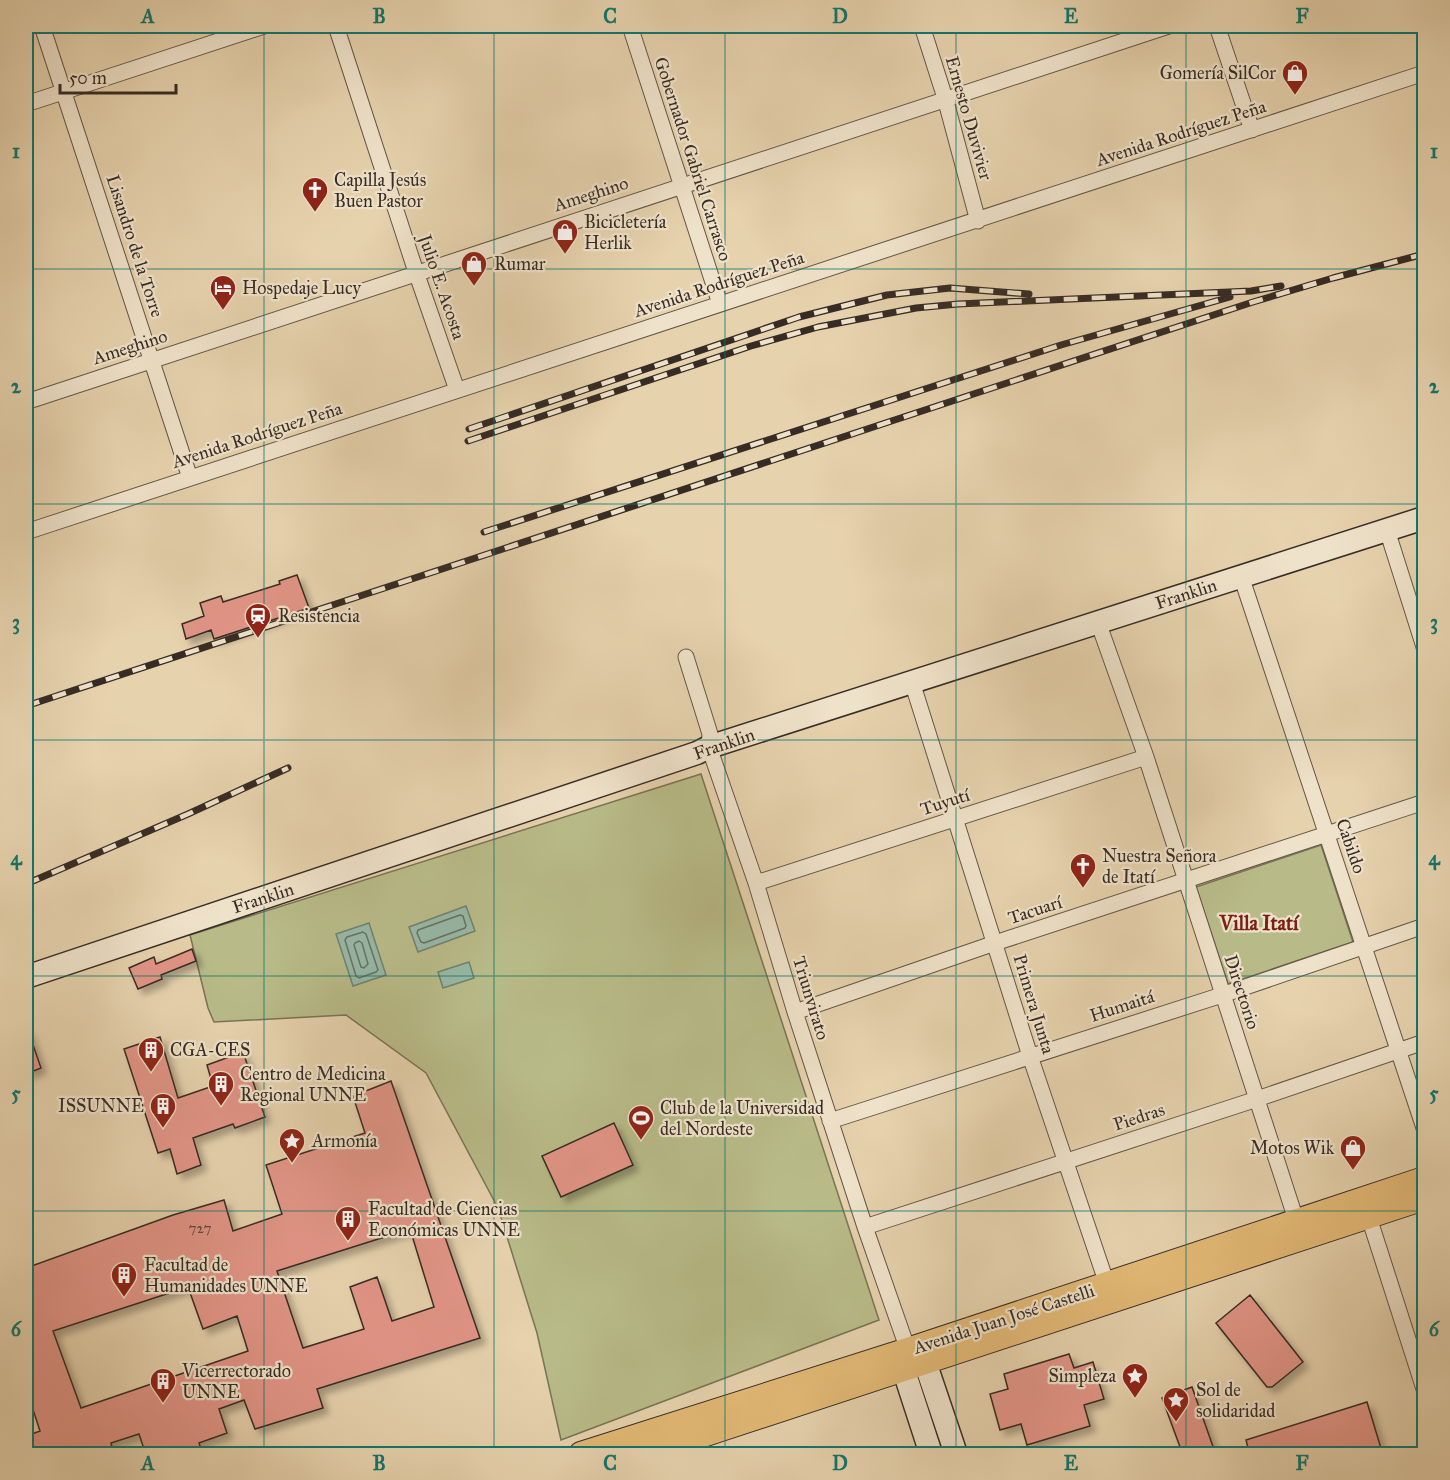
<svg xmlns="http://www.w3.org/2000/svg" width="1450" height="1480" font-family="'IM FELL Great Primer',serif">
	<defs>
		<filter id="shadow"><feDropShadow dx="5.5" dy="5.5" stdDeviation="3" flood-color="#0004"/></filter>
	</defs>
	<rect width="100%" height="100%" fill="#e6d2ad"/>
	<filter id="stains"><feTurbulence type="fractalNoise" baseFrequency=".00333" numOctaves="4"/><feColorMatrix values="0 0 0 0 .2 0 0 0 0 .09 0 0 0 0 .02 0 0 0 .5 -.17"/></filter>
	<radialGradient id="worn" r=".72"><stop offset=".6" stop-color="#630" stop-opacity="0"/><stop offset="1" stop-color="#630" stop-opacity=".3"/></radialGradient>
	<!-- green -->
	<path fill="#b8bb88" stroke="#787456" stroke-width="1.5" d="M701 774 879 1320 561 1440 537 1333 498 1208 426 1073 346 1015 214 1022 208 1008 190 935Z
		M1321 845 1353 942 1228 984 1196 887Z"/>
	<!-- water -->
	<path fill="#97b8a6" stroke="#718072" stroke-width="1.5" d="M466 906 475 931 418 952 409 927Z
		M369 923 386 975 353 986 336 934Z
		M469 962 474 978 443 988 438 972Z"/>
	<g fill="none" stroke-linecap="round" stroke-linejoin="round">
		<!-- shore -->
		<path stroke="#677266" stroke-width="1.5" d="M460 915 463 916 466 926 465 928 424 943 421 942 417 933 418 930Z
			M363 932 366 934 378 970 376 972 359 978 356 976 345 940 347 937Z
			M359 941 362 943 368 964 364 968 361 967 354 945 355 943Z"/>
	</g>
	<!-- building -->
	<path fill="#e29587" stroke="#372c25" stroke-width="1.5" fill-rule="evenodd" filter="url(#shadow)" d="M297 575 309 608 214 639 211 630 186 639 182 624 204 616 200 603 221 596 223 602 280 584 279 581Z
		M192 949 196 961 161 975 162 979 138 989 129 968 154 957 156 964Z
		M26 1030H28L41 1068 26 1074Z
		M160 1037 178 1098 213 1086 207 1065 243 1052 265 1117 235 1128 233 1124 193 1138 201 1165 177 1174 170 1149 158 1153 124 1049Z
		M391 1081 480 1338 317 1389 323 1408 255 1429 244 1400 219 1409 227 1433 199 1443 203 1455H181L180 1451 170 1455H146L139 1434 111 1443 114 1455H26V1436L40 1431 26 1388V1268L173 1215 224 1200 233 1231 282 1214 266 1165 365 1133 353 1096ZM410 1229 434 1307 392 1321 377 1277 350 1287 364 1329 303 1348 277 1271ZM188 1287 203 1329 237 1316 248 1351 81 1408 53 1331Z
		M614 1123 633 1165 561 1197 542 1156Z
		M1250 1295 1303 1362 1272 1387H1267L1216 1323Z
		M1069 1354 1074 1368 1093 1362 1104 1399 1084 1405 1090 1426 1027 1445 1021 1424 1000 1430 990 1394 1008 1389 1004 1374Z
		M1192 1387 1216 1455H1183L1162 1398Z
		M1367 1402 1383 1455H1250L1246 1440Z"/>
	<g fill="none" stroke-linecap="round" stroke-linejoin="round">
		<!-- street casing -->
		<g stroke="#635647" stroke-width="17">
			<path id="street" d="M42 26 190 478
				M336 26 416 272 457 390
				M630 26 720 304
				M922 26 945 98 978 221
				M1217 26 1252 130
				M26 104 264 26
				M26 402 1169 26
				M1387 530 1424 647
				M26 532 1424 73
				M1241 576 1424 1128
				M1098 622 1146 757 1299 1229
				M686 657 710 734 709 747 756 883 795 1012 865 1227 908 1350
				M912 682 1030 1056 1109 1290
				M756 883 1146 757
				M795 1012 995 943 1424 802
				M830 1121 1222 995 1424 926
				M1366 1208 1424 1389
				M865 1227 1257 1099 1424 1042"/>
		</g>
		<!-- secondary casing -->
		<g stroke="#372c25" stroke-width="25">
			<path id="secondary" d="M26 977 697 753 709 747 1424 518
				M931 1454 903 1368 908 1350 925 1362 956 1454"/>
		</g>
		<!-- primary casing -->
		<g stroke="#372c25" stroke-width="26">
			<path id="primary" d="M581 1454 908 1350 1424 1179
				M645 1454 1424 1198"/>
		</g>
		<!-- street -->
		<use href="#street" stroke="#efe2ca" stroke-width="15"/>
		<!-- secondary -->
		<use href="#secondary" stroke="#efe2ca" stroke-width="22"/>
		<!-- primary -->
		<use href="#primary" stroke="#e3b976" stroke-width="24"/>
		<!-- rail casing -->
		<g stroke="#372c25" stroke-width="7">
			<path id="rail" d="M469 429 799 317 887 295 950 288 1029 294
				M468 441 751 346 818 327 916 308 958 304 1251 291 1281 286
				M484 532 1061 345 1230 297
				M26 706 1253 302 1333 278 1424 254
				M26 884 188 814 288 768"/>
		</g>
		<!-- rail -->
		<use href="#rail" stroke="#efe2ca" stroke-width="4.5" stroke-dasharray="14" stroke-linecap="butt"/>
	</g>
	<!-- grid -->
	<path fill="none" stroke="#0f766e" stroke-width="1.5" stroke-opacity="0.55" d="M264 26V1454M494 26V1454M725 26V1454M956 26V1454M1186 26V1454M26 269H1424M26 504H1424M26 740H1424M26 976H1424M26 1211H1424"/>
	<!-- icons -->
	<defs>
		<g id="shop-pin" transform="scale(1.35)"><path d="M0 17L-7.5 6A9.5 9.5 0 1 1 7.5 6Z" fill="#8f2418" stroke="#efe2ca"/><path d="M-5-2.5h2.3a2.7 3.5 0 0 1 5.4 0H5L5.5 6h-11ZM-1.5-2.5h3a1.5 2.3 0 0 0-3 0Z" fill="#fff"/></g>
		<g id="church-pin" transform="scale(1.35)"><path d="M0 17L-7.5 6A9.5 9.5 0 1 1 7.5 6Z" fill="#8f2418" stroke="#efe2ca"/><path d="M-1.2-6h2.4v3.5h3.3v2.4h-3.3V6h-2.4V-.1h-3.3v-2.4h3.3Z" fill="#fff"/></g>
		<g id="hotel-pin" transform="scale(1.35)"><path d="M0 17L-7.5 6A9.5 9.5 0 1 1 7.5 6Z" fill="#8f2418" stroke="#efe2ca"/><path d="M-6-4.5h1.5V1H6V5H4.5V3h-9V5H-6ZM-4 0a1.8 1.8 0 1 1 3.6 0ZM.5 0V-2.5h3Q6-2.5 6 0Z" fill="#fff"/></g>
		<g id="station-pin" transform="scale(1.35)"><path d="M0 17L-7.5 6A9.5 9.5 0 1 1 7.5 6Z" fill="#8f2418" stroke="#efe2ca"/><path d="M-3-6H3Q5-6 5-4V2Q5 4 3 4L4.5 6H3L1.5 4h-3L-3 6H-4.5L-3 4Q-5 4-5 2V-4Q-5-6-3-6ZM-3.5-4v3h7v-3ZM-3.5 1v1.5H-2V1ZM2 1v1.5H3.5V1Z" fill="#fff"/></g>
		<g id="building-pin" transform="scale(1.35)"><path d="M0 17L-7.5 6A9.5 9.5 0 1 1 7.5 6Z" fill="#8f2418" stroke="#efe2ca"/><path d="M-4-6H4V6H1V3H-1V6H-4ZM-2.5-4.3h1.7v1.8h-1.7ZM.8-4.3h1.7v1.8H.8ZM-2.5-1h1.7V.8h-1.7ZM.8-1h1.7V.8H.8Z" fill="#fff"/></g>
		<g id="stadium-pin" transform="scale(1.35)"><path d="M0 17L-7.5 6A9.5 9.5 0 1 1 7.5 6Z" fill="#8f2418" stroke="#efe2ca"/><path d="M0-5a6.5 5 0 1 0 0 10a6.5 5 0 1 0 0-10ZM-3.5-1.8h7v3.6h-7Z" fill="#fff"/></g>
		<g id="sight-pin" transform="scale(1.35)"><path d="M0 17L-7.5 6A9.5 9.5 0 1 1 7.5 6Z" fill="#8f2418" stroke="#efe2ca"/><path d="M0-6L1.8-2.2L6-1.7L2.9 1.2L3.7 5.4L0 3.3L-3.7 5.4L-2.9 1.2L-6-1.7L-1.8-2.2Z" fill="#fff"/></g>
	</defs>
	<g fill-rule="evenodd">
		<use href="#shop-pin" x="1295" y="73"/>
		<use href="#church-pin" x="315" y="190"/>
		<use href="#shop-pin" x="565" y="232"/>
		<use href="#shop-pin" x="474" y="264"/>
		<use href="#hotel-pin" x="223" y="288"/>
		<use href="#station-pin" x="258" y="616"/>
		<use href="#church-pin" x="1083" y="866"/>
		<use href="#building-pin" x="151" y="1050"/>
		<use href="#building-pin" x="221" y="1084"/>
		<use href="#building-pin" x="163" y="1106"/>
		<use href="#stadium-pin" x="641" y="1118"/>
		<use href="#sight-pin" x="292" y="1141"/>
		<use href="#shop-pin" x="1353" y="1148"/>
		<use href="#building-pin" x="348" y="1219"/>
		<use href="#building-pin" x="124" y="1275"/>
		<use href="#sight-pin" x="1135" y="1376"/>
		<use href="#building-pin" x="163" y="1381"/>
		<use href="#sight-pin" x="1176" y="1400"/>
	</g>
	<g text-anchor="middle" dominant-baseline="central" stroke-width="4.5" stroke-linejoin="round" paint-order="stroke">
		<!-- number labels -->
		<g font-size="15" fill="#62463e">
			<text x="200" y="1228">727</text>
		</g>
		<!-- poi labels -->
		<g font-size="18" fill="#372c25" stroke="#efe2ca" text-anchor="start">
			<text x="1276" y="73" text-anchor="end">Gomería SilCor</text>
			<text x="334" y="180">Capilla Jesús<tspan x="334" dy="21">Buen Pastor</tspan></text>
			<text x="584" y="222">Bicicletería<tspan x="584" dy="21">Herlik</tspan></text>
			<text x="494" y="264">Rumar</text>
			<text x="242" y="288">Hospedaje Lucy</text>
			<text x="278" y="616">Resistencia</text>
			<text x="1102" y="856">Nuestra Señora<tspan x="1102" dy="21">de Itatí</tspan></text>
			<text x="170" y="1050">CGA-CES</text>
			<text x="240" y="1074">Centro de Medicina<tspan x="240" dy="21">Regional UNNE</tspan></text>
			<text x="144" y="1106" text-anchor="end">ISSUNNE</text>
			<text x="660" y="1108">Club de la Universidad<tspan x="660" dy="21">del Nordeste</tspan></text>
			<text x="312" y="1141">Armonía</text>
			<text x="1334" y="1148" text-anchor="end">Motos Wik</text>
			<text x="368" y="1209">Facultad de Ciencias<tspan x="368" dy="21">Económicas UNNE</tspan></text>
			<text x="144" y="1265">Facultad de<tspan x="144" dy="21">Humanidades UNNE</tspan></text>
			<text x="182" y="1371">Vicerrectorado<tspan x="182" dy="21">UNNE</tspan></text>
			<text x="1116" y="1376" text-anchor="end">Simpleza</text>
			<text x="1196" y="1390">Sol de<tspan x="1196" dy="21">solidaridad</tspan></text>
		</g>
		<!-- street labels -->
		<g font-size="18" fill="#372c25" stroke="#efe2ca">
			<text transform="translate(969 118) rotate(74)">Ernesto Duvivier</text>
			<text transform="translate(1181 133) rotate(-18)">Avenida Rodríguez Peña</text>
			<text transform="translate(693 159) rotate(72)">Gobernador Gabriel Carrasco</text>
			<text transform="translate(591 194) rotate(-18)">Ameghino</text>
			<text transform="translate(135 246) rotate(72)">Lisandro de la Torre</text>
			<text transform="translate(719 284) rotate(-18)">Avenida Rodríguez Peña</text>
			<text transform="translate(442 287) rotate(71)">Julio E. Acosta</text>
			<text transform="translate(130 347) rotate(-18)">Ameghino</text>
			<text transform="translate(257 435) rotate(-18)">Avenida Rodríguez Peña</text>
			<text transform="translate(1186 594) rotate(-18)">Franklin</text>
			<text transform="translate(724 744) rotate(-19)">Franklin</text>
			<text transform="translate(945 802) rotate(-18)">Tuyutí</text>
			<text transform="translate(1351 846) rotate(71)">Cabildo</text>
			<text transform="translate(263 898) rotate(-18)">Franklin</text>
			<text transform="translate(1035 910) rotate(-18)">Tacuarí</text>
			<text transform="translate(1242 992) rotate(72)">Directorio</text>
			<text transform="translate(811 998) rotate(73)">Triunvirato</text>
			<text transform="translate(1034 1004) rotate(73)">Primera Junta</text>
			<text transform="translate(1122 1006) rotate(-18)">Humaitá</text>
			<text transform="translate(1139 1117) rotate(-18)">Piedras</text>
			<text transform="translate(1004 1319) rotate(-18)">Avenida Juan José Castelli</text>
		</g>
		<!-- neighbourhood labels -->
		<g font-size="20" font-weight="bold" fill="#7a1f14" stroke="#efe2ca">
			<text x="1259" y="923">Villa Itatí</text>
		</g>
	</g>
	<!-- margin -->
	<rect width="1450" height="1480" fill="none" stroke="#e6d2ad" stroke-width="66"/>
	<!-- scale -->
	<path d="M60 84v9h116v-9" fill="none" stroke="#372c25" stroke-width="3"/>
	<text x="69" y="84" font-size="18" fill="#372c25" stroke="#efe2ca" stroke-width="4.5" paint-order="stroke">50 m</text>
	<rect x="33" y="33" width="1384" height="1414" fill="none" stroke="#0f766e" stroke-width="2"/>
	<g font-size="20" text-anchor="middle" font-weight="bold" fill="#0f766e">
		<text x="148" y="23">A</text>
		<text x="379" y="23">B</text>
		<text x="610" y="23">C</text>
		<text x="840" y="23">D</text>
		<text x="1071" y="23">E</text>
		<text x="1302" y="23">F</text>
		<text x="16" y="158">1</text>
		<text x="1434" y="158">1</text>
		<text x="16" y="393">2</text>
		<text x="1434" y="393">2</text>
		<text x="16" y="629">3</text>
		<text x="1434" y="629">3</text>
		<text x="16" y="865">4</text>
		<text x="1434" y="865">4</text>
		<text x="16" y="1100">5</text>
		<text x="1434" y="1100">5</text>
		<text x="16" y="1336">6</text>
		<text x="1434" y="1336">6</text>
		<text x="148" y="1470">A</text>
		<text x="379" y="1470">B</text>
		<text x="610" y="1470">C</text>
		<text x="840" y="1470">D</text>
		<text x="1071" y="1470">E</text>
		<text x="1302" y="1470">F</text>
	</g>
	<rect width="100%" height="100%" filter="url(#stains)"/>
	<rect width="100%" height="100%" fill="url(#worn)"/>
</svg>
